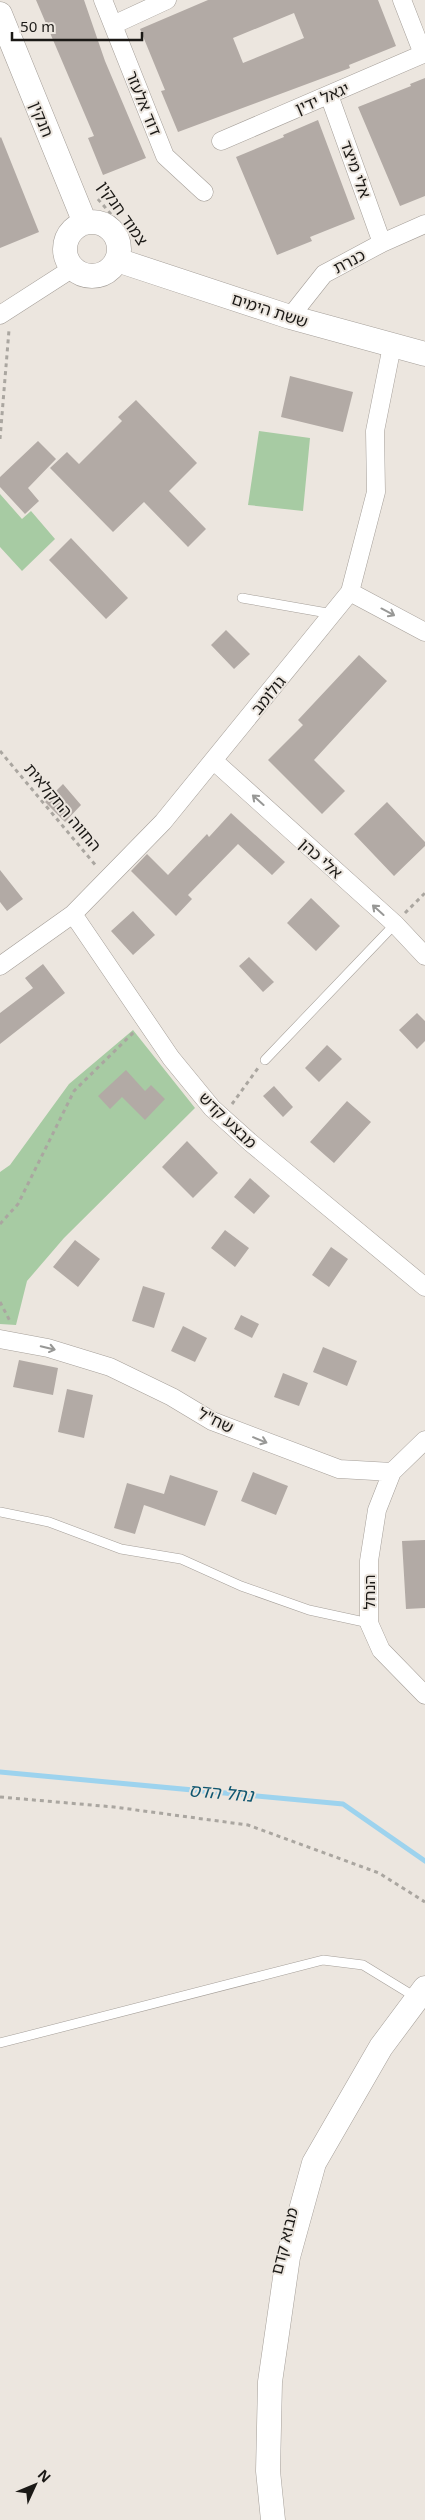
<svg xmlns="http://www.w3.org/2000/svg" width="425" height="2520" font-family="Georgia,'Noto Sans Hebrew',serif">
	<rect width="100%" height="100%" fill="#ece6df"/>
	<!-- green -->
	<path fill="#a7cba3" d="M259 431 310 438 303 511 248 505Z
		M0 494 22 519 31 511 55 539 22 571 0 547Z
		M133 1030 195 1108 64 1238 27 1281 16 1325 0 1324V1172L10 1165 69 1084Z"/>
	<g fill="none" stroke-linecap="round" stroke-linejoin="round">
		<!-- stream -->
		<path stroke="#9dd3ee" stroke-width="5" d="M0 1772 343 1804 425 1861"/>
	</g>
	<!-- building -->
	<path fill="#b2aaa5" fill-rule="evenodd" d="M36 0H84L105 61 146 158 103 175 88 138 94 136Z
		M208 0H378L396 46 349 65 350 68 178 132 161 91 165 90 140 29ZM294 13 304 38 243 63 233 38Z
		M425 78V196L400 206 358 107 411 86 410 84Z
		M318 120 355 219 310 237 312 241 277 255 236 157 284 137 283 135Z
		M1 137 39 232 0 248V138Z
		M290 376 353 392 343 432 281 417Z
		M136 400 197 463 169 491 206 529 188 547 144 502 113 532 50 468 67 452 79 464 122 421 118 417Z
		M38 441 56 459 28 488 39 501 25 514 0 487V477Z
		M71 538 128 598 106 619 49 560Z
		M226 630 250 654 234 669 211 645Z
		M359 655 387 681 314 760 345 791 322 814 268 760 303 725 298 720Z
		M63 784 81 805 65 822 45 802Z
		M387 802 425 842V846L394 876 354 834Z
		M231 813 285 862 272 875 238 844 188 895 192 899 176 916 131 871 147 854 168 875 207 834 209 837Z
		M0 870 23 899 7 911 0 902Z
		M311 898 340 926 316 951 287 923Z
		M133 911 155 935 133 955 111 931Z
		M249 957 274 982 263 992 239 966Z
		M43 964 65 993 0 1044V1013L33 988 25 978Z
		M417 1013 425 1021V1041L417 1049 399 1030Z
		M327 1045 342 1059 319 1082 305 1068Z
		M126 1070 145 1091 151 1085 165 1099 145 1120 122 1097 110 1109 98 1096Z
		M274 1086 293 1107 283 1117 263 1096Z
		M347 1101 371 1122 334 1163 310 1142Z
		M187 1141 218 1173 193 1198 162 1167Z
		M250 1178 270 1196 254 1214 234 1197Z
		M225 1230 249 1248 235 1267 211 1248Z
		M75 1240 100 1259 78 1287 53 1267Z
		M331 1247 348 1259 329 1287 312 1275Z
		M143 1286 165 1293 154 1328 132 1321Z
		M241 1315 259 1324 252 1338 234 1329Z
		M183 1326 207 1338 195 1362 171 1351Z
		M323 1347 357 1361 347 1386 313 1372Z
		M19 1360 58 1368 53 1395 13 1387Z
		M283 1373 308 1383 299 1406 274 1397Z
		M67 1389 93 1395 84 1438 58 1432Z
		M253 1472 288 1486 276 1515 241 1501Z
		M170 1475 218 1491 205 1526 144 1505 135 1534 114 1528 127 1483 164 1494Z
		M425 1540V1608L406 1609 402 1541Z"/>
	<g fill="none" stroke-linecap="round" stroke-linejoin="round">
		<!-- lane casing -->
		<g stroke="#a59f99" stroke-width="10">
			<path id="lane" d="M242 598 333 614
				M265 1060 395 924
				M0 1512 49 1522 121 1549 181 1559 241 1586 309 1610 369 1623
				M0 2043 323 1960 363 1965 417 1998"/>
		</g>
		<!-- street casing -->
		<g stroke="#a59f99" stroke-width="19">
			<path id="street" d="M103 0 165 156 204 192
				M113 25 167 0
				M329 95 382 243
				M221 141 423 54 402 0
				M0 315 73 268
				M290 317 324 274 382 243 425 224
				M350 592 425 632
				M214 761 395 924 425 956
				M73 914 171 1058 212 1108 251 1143 425 1287
				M0 966 73 914 163 822 350 592 376 492 375 431 392 346
				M0 1339 48 1348 110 1367 172 1397 212 1421 339 1469 392 1472
				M425 1440 392 1472 377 1510 369 1561V1623L381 1650 425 1695"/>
		</g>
		<!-- secondary casing -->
		<g stroke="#a59f99" stroke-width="25">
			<path id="secondary" d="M0 14 85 223
				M65 249a27 27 0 1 1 54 0a27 27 0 1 1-54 0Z
				M117 260 290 317 425 354
				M273 2520 268 2471 270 2382 288 2257 314 2163 381 2047 425 1988"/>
		</g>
		<!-- path -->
		<path stroke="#aaa6a0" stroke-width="3" stroke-dasharray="4 4" stroke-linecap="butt" d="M98 199 115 219 128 243
			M0 439 9 330
			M0 751 97 867
			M405 913 425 893
			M232 1104 258 1068
			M0 1224 18 1204 74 1091 134 1032
			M0 1302 11 1323
			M0 1797 114 1807 248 1825 379 1873 425 1902"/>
		<!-- lane -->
		<use href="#lane" stroke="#fff" stroke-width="9"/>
		<!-- street -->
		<use href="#street" stroke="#fff" stroke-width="18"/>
		<!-- secondary -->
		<use href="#secondary" stroke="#fff" stroke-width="24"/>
	</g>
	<!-- one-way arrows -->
	<defs><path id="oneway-shaft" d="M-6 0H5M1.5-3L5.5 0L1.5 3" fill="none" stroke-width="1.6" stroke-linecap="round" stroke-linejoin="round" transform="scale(1.25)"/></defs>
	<g stroke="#989896">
		<use href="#oneway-shaft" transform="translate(388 612) rotate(28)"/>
		<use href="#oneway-shaft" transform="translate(258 800) rotate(-138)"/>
		<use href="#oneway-shaft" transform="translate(378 910) rotate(-138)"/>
		<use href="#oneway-shaft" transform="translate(48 1348) rotate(13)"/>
		<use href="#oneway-shaft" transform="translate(260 1440) rotate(22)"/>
	</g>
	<g text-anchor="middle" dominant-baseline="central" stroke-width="4" stroke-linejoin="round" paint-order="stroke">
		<!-- street labels -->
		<g font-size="16" fill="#1b1916" stroke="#ece6df">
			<text transform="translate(322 98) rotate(-23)">יגאל ידין</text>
			<text transform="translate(144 103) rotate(68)">דוד אלעזר</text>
			<text transform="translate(42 119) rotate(68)">חנקין</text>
			<text transform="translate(356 169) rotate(70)">אלי מיצד</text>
			<text transform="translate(123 213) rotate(55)">צמוד חנקין</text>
			<text transform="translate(349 261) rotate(-28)">כנרת</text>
			<text transform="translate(270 310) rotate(18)">ששת הימים</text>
			<text transform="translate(268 695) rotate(-51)">גולומב</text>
			<text transform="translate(63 807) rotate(50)">החווה החקלאית</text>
			<text transform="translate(321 858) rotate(42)">אלי כהן</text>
			<text transform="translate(228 1120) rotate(44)">מבצע קדש</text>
			<text transform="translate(216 1420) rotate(26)">שח"ל</text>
			<text transform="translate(369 1592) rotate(-90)">הנחל</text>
			<text transform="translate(284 2241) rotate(-76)">מבוא קדם</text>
		</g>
		<!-- water labels -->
		<g font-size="18" font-style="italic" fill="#0e556f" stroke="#ece6df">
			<text transform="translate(221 1792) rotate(5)">נחל הדס</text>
		</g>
	</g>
	<!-- north arrow -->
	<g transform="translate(35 2485) rotate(46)" stroke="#ece6df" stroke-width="4" paint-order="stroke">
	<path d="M0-4L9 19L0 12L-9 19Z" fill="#1b1916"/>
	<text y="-8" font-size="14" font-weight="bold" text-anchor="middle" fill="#1b1916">N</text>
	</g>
	<!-- scale -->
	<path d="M12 32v8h130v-8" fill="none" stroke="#1b1916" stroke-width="2.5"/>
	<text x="20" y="32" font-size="15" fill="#1b1916" stroke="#ece6df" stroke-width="4" paint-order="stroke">50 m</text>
</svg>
